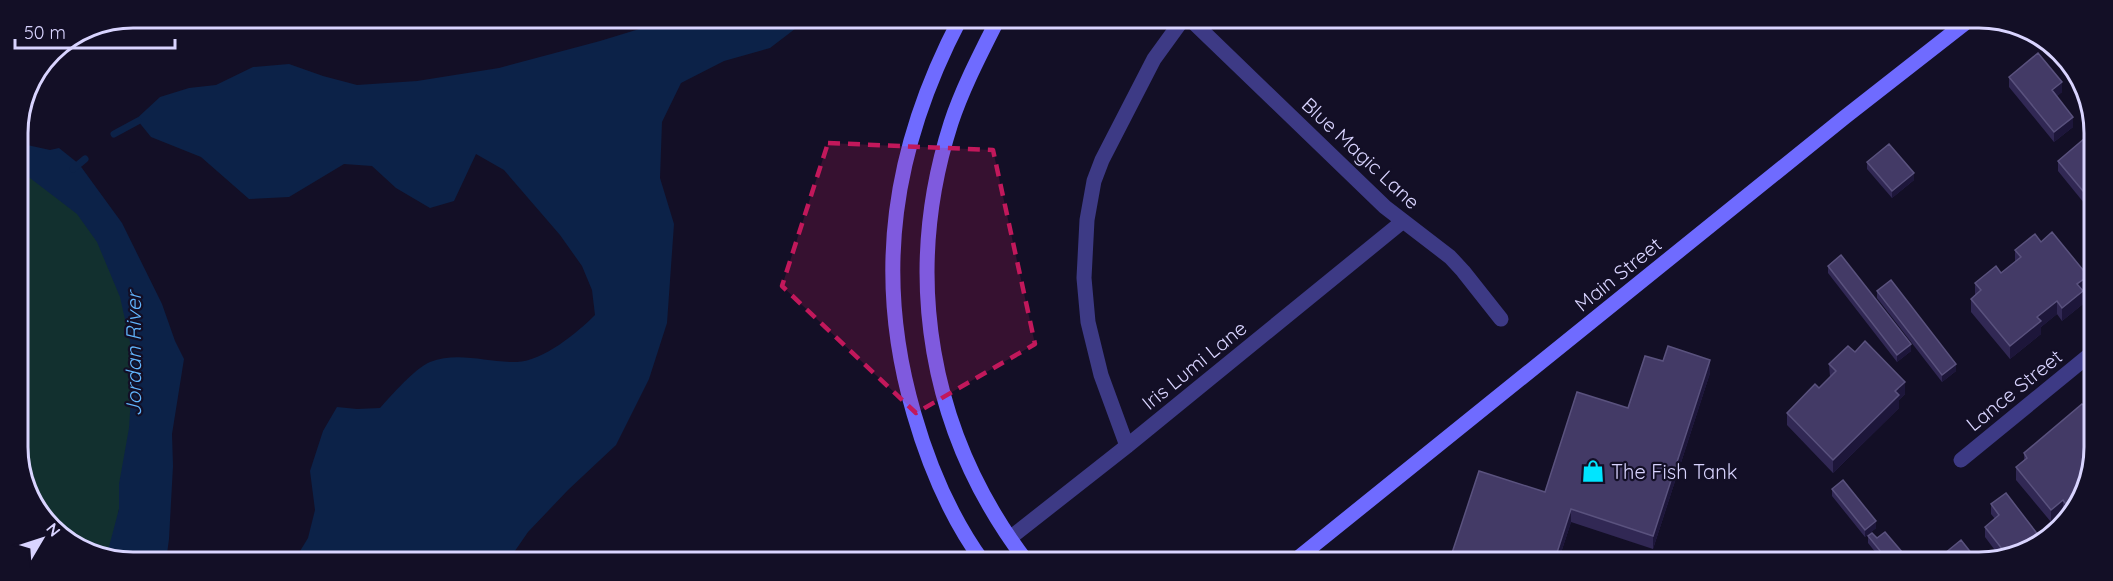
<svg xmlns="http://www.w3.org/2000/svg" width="2113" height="581" font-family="Quicksand,sans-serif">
	<rect width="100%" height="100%" fill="#130f26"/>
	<!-- green -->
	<path fill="#12302f" d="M18 159 108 240 143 371 110 561 52 529 20 471Z"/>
	<!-- water -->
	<path fill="#0c2248" d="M672 19H808L770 48 724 61 681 83 662 122 660 178 674 224 667 323 649 379 616 445 568 490 528 532 508 561H294L308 538 315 510 310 471 323 431 337 407 357 409 380 408C392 395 414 369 430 362 459 351 488 363 517 362 543 361 577 333 595 315L592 290 582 266 560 235 504 170 476 154 454 201 430 208 396 188 372 166 344 164 289 197 249 199 201 157 151 137 138 121 133 122 160 97 189 88 216 85 253 67 289 64 323 76 357 85 417 81 499 68 600 41Z
		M18 143 50 150 59 148 79 164 122 223 162 304 175 341 184 359 172 434 173 466 169 539 166 561H110L106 558 119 509V484L129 428 133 367 130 342 120 297 97 242 77 214 30 178 19 172Z"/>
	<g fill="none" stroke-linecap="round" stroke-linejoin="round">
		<!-- stream -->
		<path stroke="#0c2248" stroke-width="7" d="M114 134 138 121
			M73 169 85 159"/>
		<!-- street -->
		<path stroke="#3d3a85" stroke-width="15" d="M1190 19 1385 207 1450 257 1463 271 1501 319
			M1127 446 1101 375 1088 322 1084 278 1087 220 1094 181 1102 160 1154 59 1183 19
			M1961 460 2093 352
			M1010 538 1127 446 1402 222"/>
		<!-- secondary -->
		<path stroke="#6f6bff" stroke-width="15" d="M960 19C893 147 873 274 914 414 929 466 951 518 983 562
			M998 19C981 53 963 87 951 123 902 276 929 434 1027 562
			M1293 562 1845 117 1969 20"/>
	</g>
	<!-- wall -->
	<path fill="#312854" d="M1867 20H1885L1875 29Z
		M2009 77 2062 92 2057 96 2073 127 2054 142 2009 87Z
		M2093 147V214L2058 171V161Z
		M1867 162 1914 180 1892 198 1867 169Z
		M2041 242 2088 288 2083 293V304L2062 321 2057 314 2041 327V334L2010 359 1971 312V299L1975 295V283L2001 273 2015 262V250Z
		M1828 266 1911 351 1897 362 1828 273Z
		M1877 291 1956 371 1942 382 1877 298Z
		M1855 352 1905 394 1899 400V408L1833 473 1787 425V413L1819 388 1830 377 1829 364Z
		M1663 361 1710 373 1653 549 1571 522 1558 562H1452V553L1545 492 1628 408Z
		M2024 453 2093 471 2066 517 2063 513 2051 522 2016 480V467L2024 460Z
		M1832 489 1876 528 1865 537 1832 496Z
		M1991 504 2042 540 2000 557 1985 537V527L1995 519 1991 514Z
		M1868 536 1877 538 1908 563H1884L1868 543Z"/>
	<!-- shaded-wall -->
	<path fill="#1d163a" d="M1875 20H1885L1875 29Z
		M2062 82V92L2052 100V90Z
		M2073 117V127L2054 142V132Z
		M1914 173V180L1892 198V191Z
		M2088 276V288L2083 293V304L2062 321V308L2077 284Z
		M2057 301V314L2041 327V334L2010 359V346L2037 317Z
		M1911 344V351L1897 362V355Z
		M1710 360V373L1653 549V536Z
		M1956 364V371L1942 382V375Z
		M1905 382V394L1899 400V408L1833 473V460Z
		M2063 500V513L2051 522V510Z
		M2074 502 2068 513V507Z
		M1571 509V522L1558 562H1554Z
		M1876 521V528L1865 537V530Z
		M2022 542V548L2006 555V554Z
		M1972 554V561L1970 563H1961Z"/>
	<!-- building -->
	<path fill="#433a66" stroke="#5a527e" stroke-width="1.5" d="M2038 53 2062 82 2052 90 2073 117 2054 132 2009 77Z
		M2085 138 2093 147V203L2058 161Z
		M1889 144 1914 173 1892 191 1867 162Z
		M2052 232 2088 276 2077 284 2083 291 2062 308 2057 301 2037 317 2041 321 2010 346 1971 299 1981 290 1975 283 1996 266 2001 273 2021 257 2015 250 2035 234 2041 242Z
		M1841 255 1911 344 1897 355 1828 266Z
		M1891 280 1956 364 1942 375 1877 291Z
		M1865 341 1905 382 1895 391 1899 395 1833 460 1787 413 1815 384 1819 388 1836 371 1829 364 1848 346 1855 352Z
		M1668 346 1710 360 1653 536 1571 509 1554 562H1480L1452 553 1479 471 1545 492 1577 392 1628 408 1645 356 1663 361Z
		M2082 404 2087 408 2093 404V471L2086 482 2084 484V485L2074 502 2068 507 2063 500 2051 510 2016 467 2027 458 2024 453Z
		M1843 480 1876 521 1865 530 1832 489Z
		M2006 493 2042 540 2026 547 2022 542 2006 554 1985 527 1999 515 1991 504Z
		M1885 532 1908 559 1903 563H1890L1868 536 1872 533 1877 538Z
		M1961 540 1972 554 1961 563H1933Z"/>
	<!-- marked area -->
	<path fill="#c2185b" fill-opacity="0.2" stroke="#c2185b" stroke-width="4.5" stroke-dasharray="12 8" stroke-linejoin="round" d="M828 143 993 150 1035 344 916 413 782 286Z"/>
	<!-- icons -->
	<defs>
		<g id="shop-bare" transform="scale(1.8)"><path d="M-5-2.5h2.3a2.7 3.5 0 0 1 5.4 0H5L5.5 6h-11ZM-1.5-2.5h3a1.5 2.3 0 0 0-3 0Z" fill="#00e5ff" stroke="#130f26" stroke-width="2.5" paint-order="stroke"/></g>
	</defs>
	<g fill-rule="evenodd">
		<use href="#shop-bare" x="1593" y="471"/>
	</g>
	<g text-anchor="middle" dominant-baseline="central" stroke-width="4.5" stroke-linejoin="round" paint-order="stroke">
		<!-- street labels -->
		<g font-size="20" fill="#d9d4ff" stroke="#130f26">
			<text transform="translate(1361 153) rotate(43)">Blue Magic Lane</text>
			<text transform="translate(1618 274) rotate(-39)">Main Street</text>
			<text transform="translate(1194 365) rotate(-39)">Iris Lumi Lane</text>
			<text transform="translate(2014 390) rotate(-39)">Lance Street</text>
		</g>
		<!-- poi labels -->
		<g font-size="20" fill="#d9d4ff" stroke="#130f26" text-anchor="start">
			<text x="1611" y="471">The Fish Tank</text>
		</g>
		<!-- water labels -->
		<g font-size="21" font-style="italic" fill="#62b6ff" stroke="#130f26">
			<text transform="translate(133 354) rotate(-90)">Jordan River</text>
		</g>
	</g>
	<!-- crop -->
	<path d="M0 0H2113V581H0ZM133 28H1979A105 105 0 0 1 2084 133V447A105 105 0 0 1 1979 552H133A105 105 0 0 1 28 447V133A105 105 0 0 1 133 28Z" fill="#130f26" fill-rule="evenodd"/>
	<path fill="none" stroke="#d9d4ff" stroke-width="3" d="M133 28H1979A105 105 0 0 1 2084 133V447A105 105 0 0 1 1979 552H133A105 105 0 0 1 28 447V133A105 105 0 0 1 133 28Z"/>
	<!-- north arrow -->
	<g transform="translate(42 539) rotate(51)" stroke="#130f26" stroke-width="4.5" paint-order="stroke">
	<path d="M0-4.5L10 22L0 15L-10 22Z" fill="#d9d4ff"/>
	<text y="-9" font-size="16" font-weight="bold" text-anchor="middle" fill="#d9d4ff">N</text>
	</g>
	<!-- scale -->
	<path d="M15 39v9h160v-9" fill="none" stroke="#d9d4ff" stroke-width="3"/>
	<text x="24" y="39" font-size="18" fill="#d9d4ff" stroke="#130f26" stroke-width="4.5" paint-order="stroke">50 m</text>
</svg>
